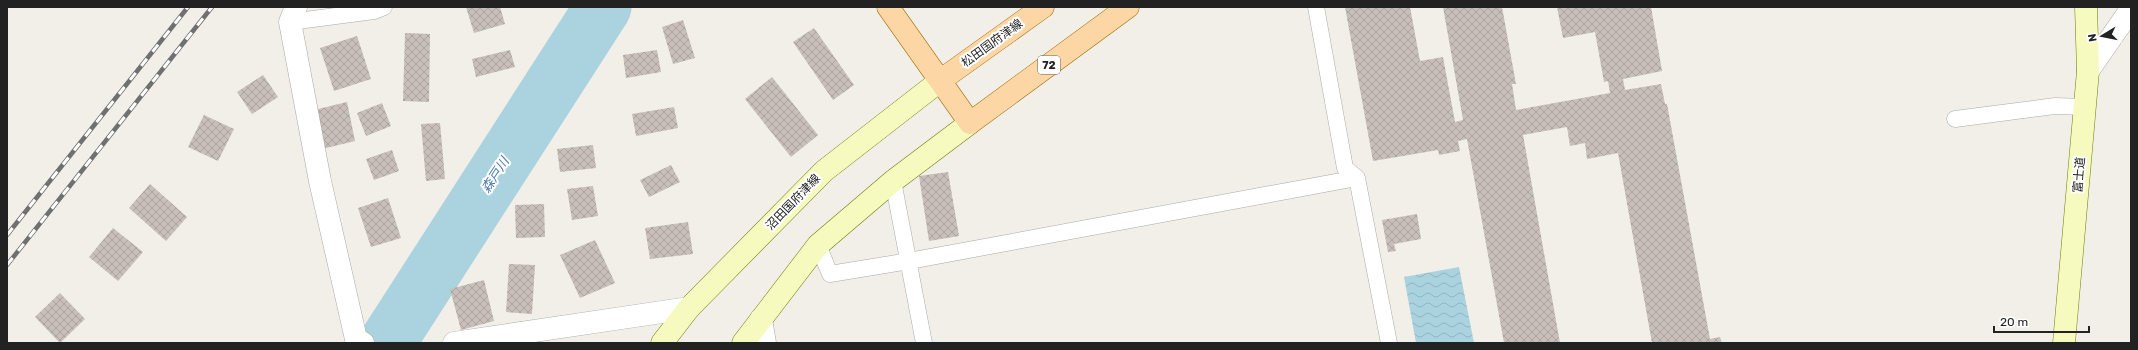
<svg xmlns="http://www.w3.org/2000/svg" width="2138" height="350" font-family="Rubik,'Noto Sans JP',sans-serif">
	<defs>
		<pattern id="water-waves" width="16" height="10" patternUnits="userSpaceOnUse"><rect width="16" height="10" fill="#aad3df"/><path d="M0 5q4-4 8 0t8 0" fill="none" stroke="#92b5bf"/></pattern>
		<pattern id="building-cross-hatch" width="8" height="8" patternUnits="userSpaceOnUse"><rect width="8" height="8" fill="#c7bfb8"/><path d="M0 0l8 8M0 8l8-8" fill="none" stroke="#aba49e"/></pattern>
	</defs>
	<rect width="100%" height="100%" fill="#f2efe9"/>
	<!-- water -->
	<path fill="url(#water-waves)" d="M1459 267 1474 343H1416L1404 277Z"/>
	<g fill="none" stroke-linecap="round" stroke-linejoin="round">
		<!-- river -->
		<path stroke="#aad3df" stroke-width="57" d="M387 343 603 7"/>
	</g>
	<!-- building -->
	<path fill="url(#building-cross-hatch)" d="M466 7H500L505 24 474 33Z
		M1345 7H1410L1420 61 1443 57 1455 122 1463 120 1443 7H1502L1516 84H1512L1516 110 1610 93 1608 81 1604 82 1595 32 1563 38 1557 7H1651L1662 71 1623 79 1625 90 1661 84 1665 104H1667L1710 339 1720 337 1722 343H1652L1618 153 1587 159 1585 143 1570 146 1567 127 1523 135 1560 343H1504L1467 139 1458 141 1460 151 1439 155 1438 150 1373 161Z
		M683 20 695 58 673 64 662 27Z
		M814 28 854 85 833 100 793 42Z
		M405 33 430 34 429 102 403 101Z
		M357 36 371 79 334 91 320 48Z
		M510 50 515 67 476 77 472 59Z
		M657 50 661 72 626 78 623 55Z
		M263 75 278 97 252 114 237 92Z
		M772 77 818 135 791 157 745 99Z
		M347 102 355 141 322 149 314 110Z
		M382 103 391 126 366 136 357 113Z
		M674 107 678 128 636 136 632 114Z
		M204 115 234 129 218 161 188 147Z
		M440 123 445 179 426 181 421 124Z
		M593 145 596 168 560 172 557 149Z
		M392 150 399 171 374 180 366 159Z
		M671 165 680 182 649 197 640 180Z
		M948 172 959 236 929 241 919 176Z
		M150 184 187 217 166 241 129 208Z
		M593 186 598 216 572 220 567 189Z
		M388 198 401 238 371 247 358 208Z
		M544 204 545 237 516 238 515 205Z
		M1417 214 1421 239 1394 244 1396 251 1388 252 1382 220Z
		M688 222 693 254 650 259 645 228Z
		M113 228 143 252 118 281 89 257Z
		M595 240 615 283 580 298 560 255Z
		M509 264 535 265 532 314 506 312Z
		M484 280 494 321 461 330 450 289Z
		M60 293 85 319 60 343 35 317Z"/>
	<g fill="none" stroke-linecap="round" stroke-linejoin="round">
		<!-- lane casing -->
		<g stroke="#a9a9a9" stroke-width="17">
			<path id="lane" d="M1316 7 1345 168 1357 178 1389 343
				M290 22 374 11 384 7
				M1955 119 2055 106 2085 107
				M893 181 924 343
				M818 245 830 274 909 261 1357 178"/>
		</g>
		<!-- street casing -->
		<g stroke="#a9a9a9" stroke-width="23">
			<path id="street" d="M296 7 290 22 320 181 356 339 363 343
				M2088 71 2131 9
				M761 319 765 343
				M454 343 689 308"/>
		</g>
		<!-- secondary casing -->
		<g stroke="#707d05" stroke-width="23">
			<path id="secondary" d="M662 343 689 308 824 171 941 80
				M743 343 818 245 893 181 970 123
				M2064 343 2088 71 2086 7"/>
		</g>
		<!-- primary casing -->
		<g stroke="#a06b00" stroke-width="23">
			<path id="primary" d="M888 7 970 123 1128 7
				M941 80 1043 7"/>
		</g>
		<!-- lane -->
		<use href="#lane" stroke="#fff" stroke-width="16"/>
		<!-- street -->
		<use href="#street" stroke="#fff" stroke-width="22"/>
		<!-- secondary -->
		<use href="#secondary" stroke="#f7fabf" stroke-width="22"/>
		<!-- primary -->
		<use href="#primary" stroke="#fcd6a4" stroke-width="22"/>
		<!-- rail casing -->
		<g stroke="#707070" stroke-width="4.5">
			<path id="rail" d="M7 235 188 7
				M7 265 212 7"/>
		</g>
		<!-- rail -->
		<use href="#rail" stroke="#fff" stroke-width="3" stroke-dasharray="9" stroke-linecap="butt"/>
	</g>
	<g text-anchor="middle" dominant-baseline="central" stroke-width="4" stroke-linejoin="round" paint-order="stroke">
		<!-- shield labels -->
		<rect fill="#fff" stroke="#646464" stroke-width="1" x="1038" y="56" width="22" height="18" rx="3"/>
		<g font-size="11" font-weight="bold" fill="#222">
			<text x="1049" y="65">72</text>
		</g>
		<!-- street labels -->
		<g font-size="12" fill="#222" stroke="#fff">
			<text transform="translate(992 43) rotate(-36)">松田国府津線</text>
			<text transform="translate(2079 175) rotate(-85)">富士道</text>
			<text transform="translate(793 202) rotate(-46)">沼田国府津線</text>
		</g>
		<!-- water labels -->
		<g font-size="13" font-style="italic" fill="#4a7aab" stroke="#fff">
			<text transform="translate(495 175) rotate(-57)">森戸川</text>
		</g>
	</g>
	<!-- border -->
	<rect width="2138" height="350" fill="none" stroke="#222222" stroke-width="16"/>
	<!-- north arrow -->
	<g transform="translate(2102 36) rotate(260)" stroke="#ffffff" stroke-width="3" paint-order="stroke">
	<path d="M0-3L7 15L0 10L-7 15Z" fill="#222222"/>
	<text y="-6" font-size="11" font-weight="bold" text-anchor="middle" fill="#222222">N</text>
	</g>
	<!-- scale -->
	<path d="M1994 326v6h95v-6" fill="none" stroke="#222222" stroke-width="2"/>
	<text x="2000" y="326" font-size="12" fill="#222222" stroke="#ffffff" stroke-width="3" paint-order="stroke">20 m</text>
</svg>
